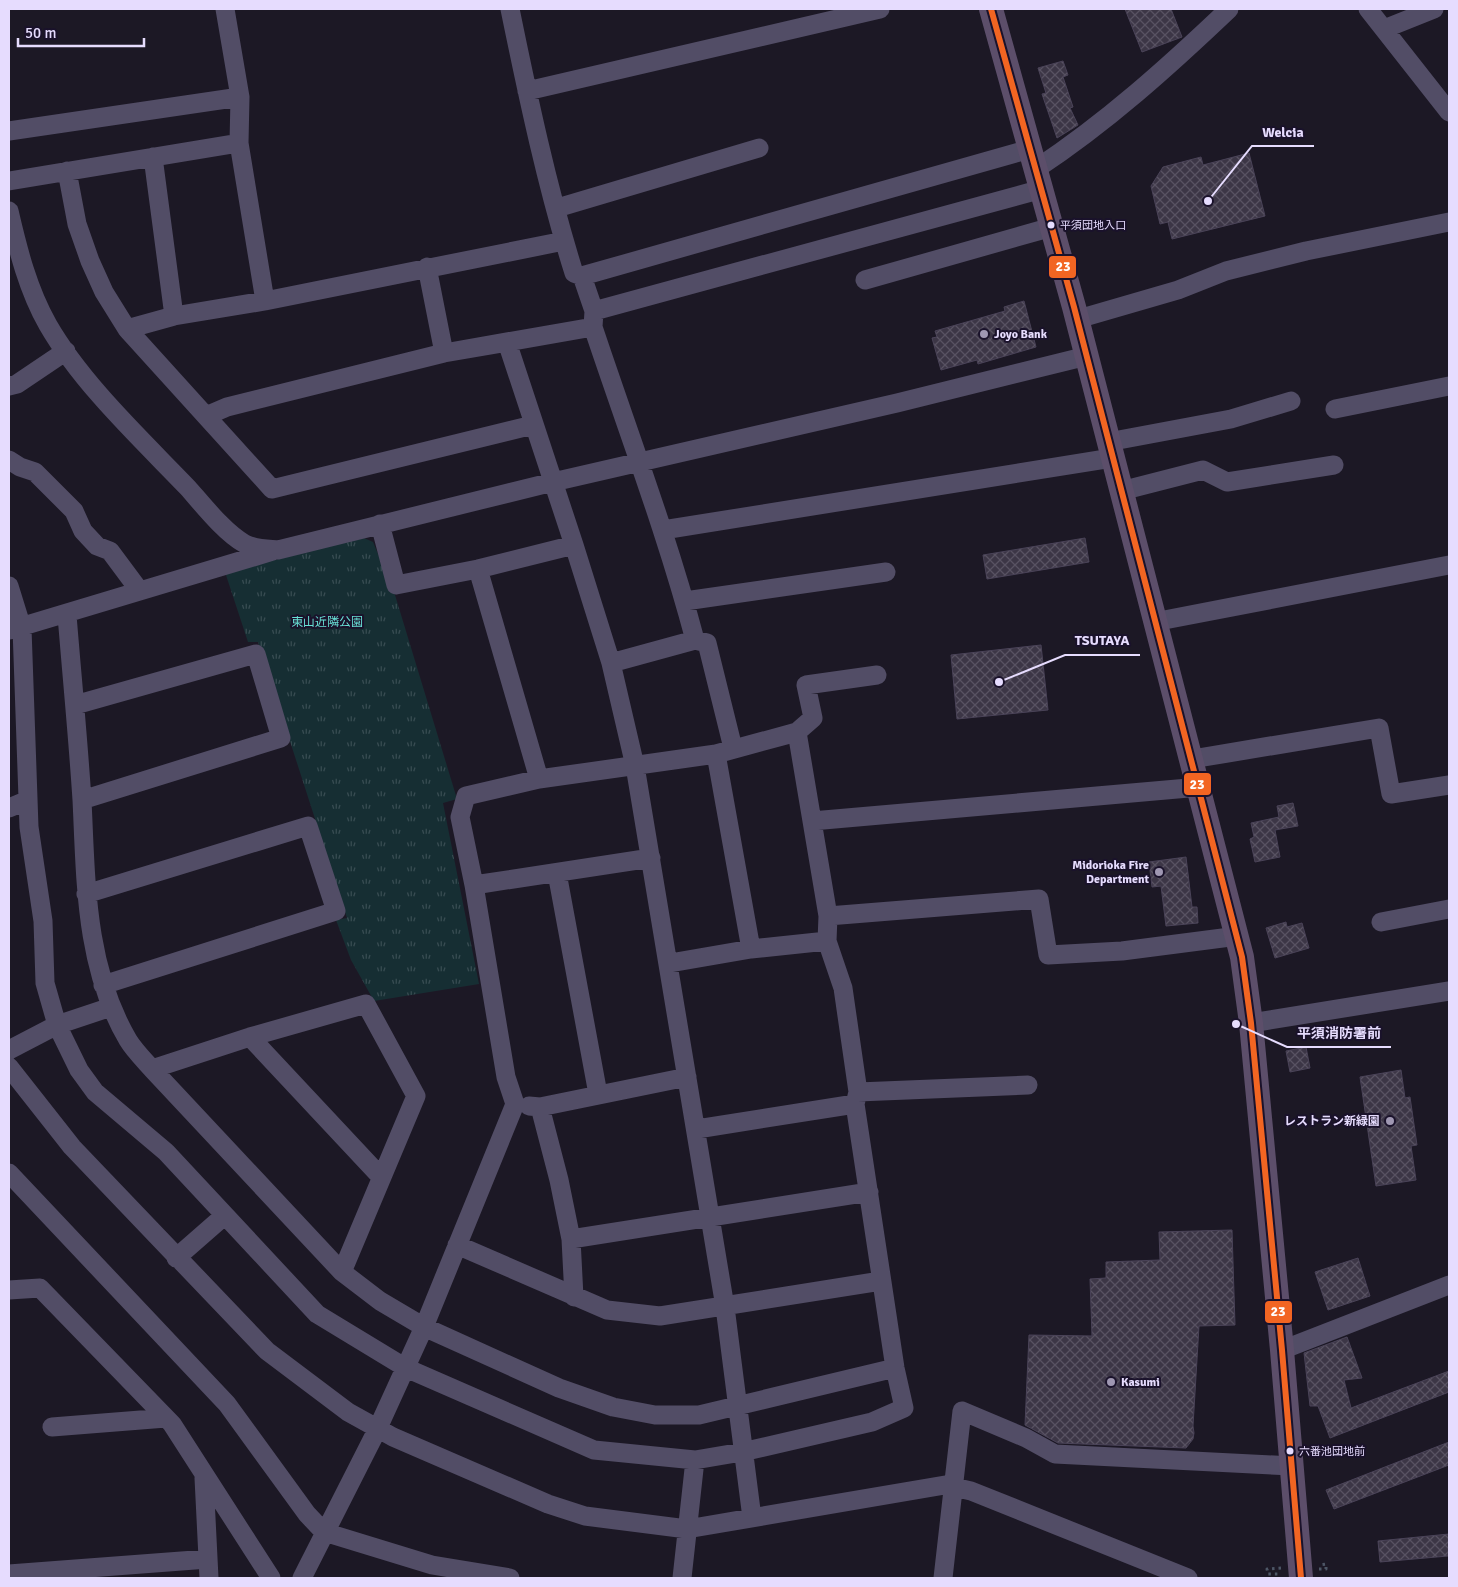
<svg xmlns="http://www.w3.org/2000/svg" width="1458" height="1587" font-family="Signika,'Noto Sans JP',sans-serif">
	<defs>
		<pattern id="park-tufts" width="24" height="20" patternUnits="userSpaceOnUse" patternTransform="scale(1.25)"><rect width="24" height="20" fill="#162e33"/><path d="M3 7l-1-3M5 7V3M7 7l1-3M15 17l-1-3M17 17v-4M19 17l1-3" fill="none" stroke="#384c52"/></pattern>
		<pattern id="building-cross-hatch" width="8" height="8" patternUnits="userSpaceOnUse" patternTransform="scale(1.25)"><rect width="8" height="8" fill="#3c3646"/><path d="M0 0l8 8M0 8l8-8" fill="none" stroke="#585262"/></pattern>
	</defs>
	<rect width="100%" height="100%" fill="#1c1825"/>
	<!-- park -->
	<path fill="url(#park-tufts)" d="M364 538 373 542 395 595 457 799 443 803 479 984 374 1001 351 960 336 920 347 918 258 642H248L225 572Z"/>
	<!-- building -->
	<path fill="url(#building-cross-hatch)" stroke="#4a4358" d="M1125 9H1171L1182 37 1142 52Z
		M1063 61 1068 75 1063 77 1073 107 1070 108 1078 125 1057 138 1042 94 1046 93 1038 68Z
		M1249 153 1265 216 1172 239 1168 222 1160 224 1151 186 1163 167 1201 157 1203 165Z
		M1024 301 1036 347 978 364 977 360 941 370 932 338 937 337 935 331 1005 311 1004 307Z
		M1085 538 1089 562 987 579 983 555Z
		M1041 645 1048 710 957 719 951 655Z
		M1293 803 1298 826 1275 830 1280 857 1255 862 1250 839 1254 837 1251 823 1279 817 1277 806Z
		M1186 857 1192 907H1197L1198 923 1166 926 1161 886 1152 887 1149 862Z
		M1286 922 1287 927 1302 923 1309 948 1275 958 1266 928Z
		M1306 1047 1310 1068 1290 1072 1286 1051Z
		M1401 1070 1405 1098 1410 1097 1417 1145 1411 1146 1416 1180 1376 1186 1360 1077Z
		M1232 1230 1235 1325 1199 1326 1193 1426 1194 1433 1193 1439 1186 1448 1058 1443 1025 1425 1029 1335 1092 1336 1090 1279 1106 1278V1262L1160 1260 1159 1232Z
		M1358 1258 1370 1296 1328 1310 1315 1272Z
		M1347 1337 1362 1378 1344 1380 1351 1408 1449 1371V1392L1330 1438 1318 1406H1310L1304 1353Z
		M1449 1442V1465L1334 1509 1326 1490Z
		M1449 1534 1448 1556 1380 1562 1378 1541Z"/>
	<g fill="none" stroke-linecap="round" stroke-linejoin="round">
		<!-- path -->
		<path stroke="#4d5666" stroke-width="3" stroke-dasharray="2.5 4" stroke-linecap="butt" d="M1281 1568 1267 1569 1268 1574H1281
			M1319 1569H1326V1564L1319 1565"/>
		<!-- minor -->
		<path stroke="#524d66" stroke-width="19" d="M225 9 240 97 239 143 265 301
			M510 9C528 97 547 187 574 273L582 276 594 311 593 327C628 432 667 534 695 640
			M1368 9 1449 112
			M1384 29 1434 9
			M527 91 880 9
			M9 131 240 97
			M153 157 174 316
			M1036 169C1107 122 1168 67 1229 9
			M67 171 77 224 90 261 104 292 127 329 272 489 533 425
			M9 181 239 143
			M557 208 759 148
			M9 211C18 250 28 290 48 325 82 384 141 439 188 488 203 505 225 533 245 544 255 549 267 549 278 550L553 482 897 403 1087 356
			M427 267 444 353
			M582 276 1030 149
			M865 280 1052 227
			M594 311 1042 189
			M1078 319 1178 290 1226 271 1306 251 1449 222
			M127 329 174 316 265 301 564 241
			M507 342 574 545 611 663 635 766 725 1307 752 1518
			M9 386 17 384 66 351
			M1335 409 1449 386
			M206 416 227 407 444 353 593 327
			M1108 442 1231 419 1291 401
			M9 460 20 467 35 472 74 511 83 531 97 546 110 551 139 590
			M1121 491 1203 470 1227 482 1334 465
			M380 524 396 585 478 569 574 545
			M663 530 1112 458
			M478 569 539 779
			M9 586 22 628 29 827 43 921 45 983 57 1025 79 1070 95 1092 166 1152 317 1314 406 1368 594 1450 695 1460 742 1452 872 1422 904 1408 895 1368 855 1104 858 1092 843 988 827 941
			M685 601 886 572
			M67 615C72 677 78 738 82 800 86 882 85 967 128 1040 134 1050 144 1060 152 1069L342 1272 380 1301 424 1327 559 1388 613 1407 655 1415H699L895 1368
			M1154 622 1449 565
			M10 630 273 551
			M611 663 695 640 707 643 733 748
			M75 705 256 654 281 738 82 800
			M797 732 813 718 806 685 877 675
			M716 754 751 949
			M1192 759 1379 728 1391 794 1449 785
			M9 808 28 800
			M812 821 1200 787
			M557 873 598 1094
			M474 885 651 858
			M86 894 308 826 336 911 103 985
			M828 916 1039 899 1048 955 1122 951 1238 936
			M1381 922 1449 909
			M1251 1023 1449 991
			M250 1037 366 1004 416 1096 342 1272
			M9 1050 57 1025 111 1007
			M9 1067 72 1147 267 1351 348 1412 393 1437 548 1504 585 1516 687 1529 945 1485 971 1491 1188 1578
			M152 1069 250 1037 381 1177
			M858 1092 1028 1085
			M529 1106 540 1107 687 1077
			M540 1107 559 1180 571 1239 574 1297
			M697 1129 855 1104
			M9 1173 227 1404 307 1514 324 1532 432 1565 510 1578
			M571 1239 869 1192
			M457 1245 607 1310 660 1316 881 1281
			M176 1258 224 1216
			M9 1290 40 1288 172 1424 271 1578
			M1282 1350 1449 1285
			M52 1427 166 1418
			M204 1478 209 1578
			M9 1574 208 1559
			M302 1578 377 1430 424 1327 515 1104 506 1077 474 885 460 817 466 796 539 779 716 754 797 732 828 916 827 941 751 949 670 963
			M682 1578 695 1460
			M943 1578 962 1411 1026 1438 1055 1454 1292 1466"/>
		<!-- major -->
		<path stroke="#5c4e6a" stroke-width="24" d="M991 9 1074 307 1242 957 1251 1023 1282 1350 1301 1578"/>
		<!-- bus-1 casing -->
		<g stroke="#1a122b" stroke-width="10">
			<path id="bus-1" d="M991 9 1074 307 1242 957 1251 1023 1282 1350 1301 1578"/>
		</g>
		<!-- bus-1 -->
		<use href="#bus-1" stroke="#f26522" stroke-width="6"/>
	</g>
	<!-- markers -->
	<g fill="#e6dcfe" stroke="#1a122b" stroke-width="2">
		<circle cx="1051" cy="225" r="4.5"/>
		<circle cx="1290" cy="1451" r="4.5"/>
	</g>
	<g fill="#9f97b2" stroke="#1a122b" stroke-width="2">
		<circle cx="984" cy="334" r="5"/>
		<circle cx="1159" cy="872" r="5"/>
		<circle cx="1390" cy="1121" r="5"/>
		<circle cx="1111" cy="1382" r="5"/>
	</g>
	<g text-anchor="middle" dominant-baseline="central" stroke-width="4" stroke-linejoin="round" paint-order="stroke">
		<!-- bus labels -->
		<g font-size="11" fill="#e6dcfe" stroke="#1a122b" text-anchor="start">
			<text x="1060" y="225">平須団地入口</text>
			<text x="1299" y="1451">六番池団地前</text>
		</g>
		<!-- poi labels -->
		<g font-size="12" font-weight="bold" fill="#e6dcfe" stroke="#1a122b" text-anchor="start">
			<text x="994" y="334">Joyo Bank</text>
			<text x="1149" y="865" text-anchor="end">Midorioka Fire<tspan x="1149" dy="14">Department</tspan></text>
			<text x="1380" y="1121" text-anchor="end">レストラン新緑園</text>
			<text x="1121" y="1382">Kasumi</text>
		</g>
		<!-- park labels -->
		<g font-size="12" fill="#68dfd5" stroke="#1a122b">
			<text x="327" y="622">東山近隣公園</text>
		</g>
	</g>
	<!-- callouts -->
	<path fill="none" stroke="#e6dcfe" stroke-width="2" d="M1208 201L1252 146H1314M999 682L1065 655H1140M1236 1024L1287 1047H1391"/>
	<g fill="#e6dcfe" stroke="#1a122b" stroke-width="2">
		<circle cx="1208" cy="201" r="5"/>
		<circle cx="999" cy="682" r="5"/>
		<circle cx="1236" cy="1024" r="5"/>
	</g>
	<g font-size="14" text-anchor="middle" font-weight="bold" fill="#e6dcfe" stroke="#1a122b" stroke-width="4" stroke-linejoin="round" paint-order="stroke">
		<text x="1283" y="137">Welcia</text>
		<text x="1102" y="645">TSUTAYA</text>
		<text x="1339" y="1038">平須消防署前</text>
	</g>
	<g stroke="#1a122b" stroke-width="2">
		<rect x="1048" y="255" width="29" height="24" rx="5" fill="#f26522"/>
		<rect x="1183" y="772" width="29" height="24" rx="5" fill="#f26522"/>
		<rect x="1264" y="1300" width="29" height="24" rx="5" fill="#f26522"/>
	</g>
	<g font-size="14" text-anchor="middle" font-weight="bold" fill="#fff">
		<text x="1063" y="271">23</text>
		<text x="1197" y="789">23</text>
		<text x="1278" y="1316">23</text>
	</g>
	<!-- border -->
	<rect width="1458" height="1587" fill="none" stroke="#e6dcfe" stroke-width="20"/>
	<!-- scale -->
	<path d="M18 38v8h126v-8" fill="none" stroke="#e6dcfe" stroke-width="2.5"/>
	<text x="25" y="38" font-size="15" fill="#e6dcfe" stroke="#1a122b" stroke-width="4" paint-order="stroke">50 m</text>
</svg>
